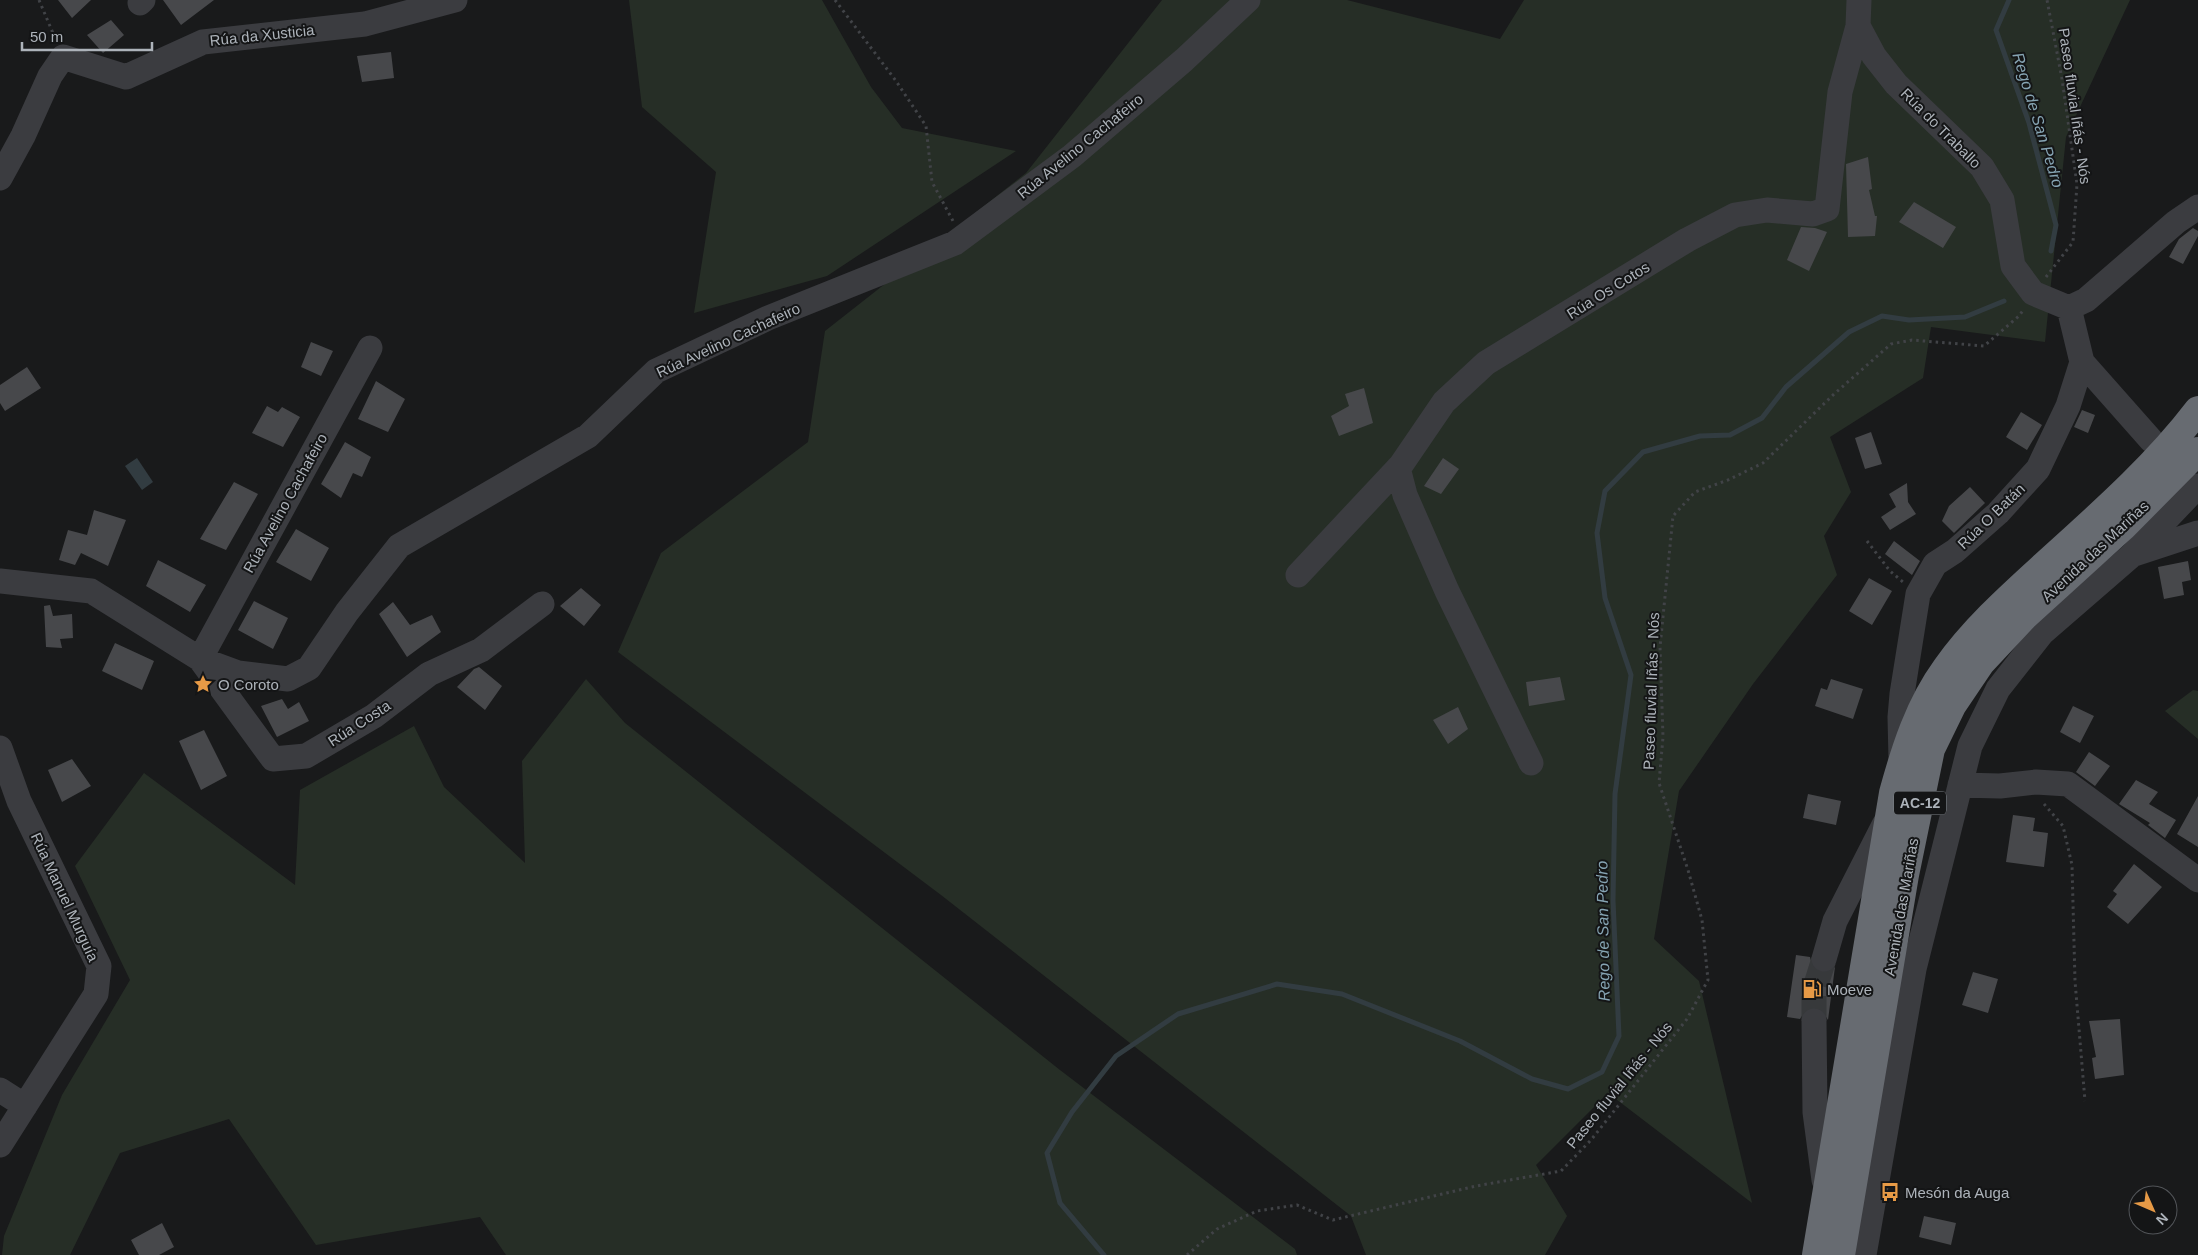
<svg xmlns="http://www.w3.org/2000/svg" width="2198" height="1255" font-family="Arial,sans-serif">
	<rect width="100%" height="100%" fill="#191a1b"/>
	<!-- green -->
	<path fill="#262e26" d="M629 0H822L871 87 902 128 1016 151 827 276 694 313 716 172 642 107Z
		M1162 0H1347L1500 39 1524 0H2130L2066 137 2045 342 1931 327 1923 378 1830 437 1851 492 1824 536 1837 575 1753 684 1679 791 1654 939 1699 981 1752 1203 1608 1093 1536 1165 1567 1216 1545 1255H1366L1351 1216 941 895 618 652 661 553 808 442 825 331 1026 173Z
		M586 679 625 723 1060 1070 1295 1249 1297 1255H506L480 1217 316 1245 229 1119 120 1153 70 1255H2L4 1236 62 1095 130 980 75 866 144 773 295 885 300 790 414 726 444 787 525 863 522 761Z
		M2193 690 2198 691V739L2165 711Z"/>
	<!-- water -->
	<path fill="#323c41" d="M137 458 153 482 142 490 125 466Z"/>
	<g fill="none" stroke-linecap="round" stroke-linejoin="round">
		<!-- stream -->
		<path stroke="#323c41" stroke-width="5" d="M2009 0 1996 30 2029 123 2056 225 2051 251
			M1104 1255 1060 1203 1047 1153 1072 1112 1116 1056 1178 1014 1277 984 1342 994 1460 1041 1532 1079 1568 1089 1602 1072 1619 1036 1613 900 1615 794 1631 675 1605 598 1597 533 1605 491 1643 452 1700 436 1730 435 1762 418 1786 387 1849 332 1882 316 1909 320 1965 317 2004 301"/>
	</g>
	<!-- building -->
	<path fill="#47484b" d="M58 0H91L72 18Z
		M163 0H214L181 25Z
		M111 20 124 35 103 53 87 35Z
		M391 52 394 78 362 82 357 56Z
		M1868 157 1872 189 1869 190 1875 216H1877L1875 236 1848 237 1846 164Z
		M1914 202 1956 227 1943 248 1899 222Z
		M1801 227 1815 228 1827 232 1809 271 1787 260Z
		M2193 228 2198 231V236L2183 264 2169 257 2179 239Z
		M311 342 333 351 321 376 301 367Z
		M27 367 41 388 5 411 0 403V385Z
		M376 381 405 399 388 432 358 419Z
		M1364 388 1373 423 1339 436 1331 416 1349 406 1345 394Z
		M267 406 278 412 282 407 300 417 283 447 252 433Z
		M2082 410 2095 415 2088 433 2074 427Z
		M2021 412 2042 425 2027 450 2006 437Z
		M1871 432 1882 464 1865 469 1855 438Z
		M345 442 371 457 362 477 353 473 341 498 321 484Z
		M1443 458 1459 469 1441 494 1424 486Z
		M234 482 258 494 226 550 200 539Z
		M1907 483 1908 502 1916 514 1890 530 1881 517 1896 507 1889 494Z
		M1970 487 1985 503 1954 533 1942 521 1949 506Z
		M94 510 126 520 108 566 81 553 75 565 59 560 68 530 87 535Z
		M296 529 329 548 311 581 276 562Z
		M1894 541 1920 561 1912 575 1885 554Z
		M158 560 206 585 190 612 146 586Z
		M2188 561 2191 580 2182 582 2184 595 2164 599 2158 567Z
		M1869 578 1892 591 1872 625 1849 611Z
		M581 588 601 605 584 626 560 606Z
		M254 601 288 618 273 649 238 630Z
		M393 602 410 625 432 615 441 632 407 657 379 614Z
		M50 605 53 616 72 614 73 638 60 639 62 648 46 647 44 606Z
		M115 643 154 661 142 690 102 671Z
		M479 667 502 686 485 710 457 687 474 669Z
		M1560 677 1565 700 1529 706 1526 682Z
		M1831 679 1863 689 1853 719 1815 706 1821 688 1827 690Z
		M282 699 288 709 299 702 309 721 277 737 261 706Z
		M2073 706 2094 716 2080 743 2060 732Z
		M1458 707 1468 729 1448 744 1433 720Z
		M204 730 227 776 201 790 179 741Z
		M2089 752 2110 766 2095 786 2076 772Z
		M72 759 91 786 62 802 48 770Z
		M2136 780 2158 792 2149 804 2176 820 2165 838 2148 825 2150 823 2119 804Z
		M1808 794 1841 801 1836 825 1803 818Z
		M2198 796V847L2177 834Z
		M2013 815 2035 818 2033 831 2048 833 2044 867 2006 862Z
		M2134 864 2162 887 2128 924 2107 907 2117 894 2113 891Z
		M1796 955 1810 957 1813 969 1820 973H1828L1835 967 1828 1020 1821 1009 1814 1007 1806 1009 1800 1019 1787 1017Z
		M1973 972 1998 979 1988 1013 1962 1005Z
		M2120 1019 2124 1075 2095 1079 2092 1058 2096 1057 2089 1021Z
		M1924 1216 1956 1223 1951 1245 1919 1237Z
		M162 1223 174 1247 159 1255H139L131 1240Z"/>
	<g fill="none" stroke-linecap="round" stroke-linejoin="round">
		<!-- minor-tunnel -->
		<path stroke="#37393b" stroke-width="25" stroke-dasharray="25 12" stroke-linecap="butt" d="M1814 1021V991L1824 959"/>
		<!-- path -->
		<path stroke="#414347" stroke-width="3" stroke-dasharray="2.5 4" stroke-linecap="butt" d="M39 0 55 38
			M835 0 896 81 926 126 932 182 953 221
			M2046 277 2073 242 2077 184 2062 79 2047 0
			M1867 541 1890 571 1903 582
			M2044 804 2063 826 2072 865 2075 981 2085 1101
			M1187 1255 1217 1229 1257 1211 1297 1205 1333 1220 1476 1186 1561 1171 1591 1140 1687 1019 1708 980 1702 920 1688 870 1659 783 1663 737 1660 647 1673 516 1695 492 1728 480 1763 463 1833 395 1891 344 1912 340 1984 346 2019 316 2024 309"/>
		<!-- minor -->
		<path stroke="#3b3c40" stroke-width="25" d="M1859 0 1858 26 1874 56 1896 84 1982 167 2002 200 2013 266 2033 293 2069 308 2086 300 2176 222 2198 207
			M140 3 143 0
			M0 178 23 136 50 76 63 57 126 77 203 42 365 24 455 0
			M2069 308 2082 362 2151 440
			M370 348 200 659 273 759 306 756 374 716 429 674 481 650 542 604
			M1398 468 1405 495 1447 591 1531 763
			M2134 554 2198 533
			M1298 575 1401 465 1444 402 1486 363 1687 240 1735 215 1767 210 1813 214 1827 209 1840 92 1858 26
			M0 581 91 591 200 659 238 673 288 679 309 668 347 612 399 546 588 436 656 371 768 318 955 243 1072 156 1184 60 1248 0
			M0 748 19 801 99 966 96 994 0 1145
			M1901 759 1900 717 1902 694 1918 594 1935 564 1955 551 1998 513 2038 469 2068 406 2082 362
			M1960 785 2000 786 2036 782 2068 784 2198 880
			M1824 959 1835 921 1884 825
			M1814 1021 1815 1112 1824 1180
			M0 1090 25 1106
			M1864 1255 1914 969 1970 746 1998 689 2042 633 2132 555 2198 486"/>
		<!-- highway -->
		<path stroke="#676b71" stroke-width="28" d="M1816 1255 1893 793C1905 749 1919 705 1946 668 1972 631 2007 599 2040 569 2095 519 2153 469 2198 410
			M1841 1255 1905 875 1931 749 1952 706 1981 663 2024 617 2123 527 2198 451"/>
	</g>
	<!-- icons -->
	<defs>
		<g id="sight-bare" transform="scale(1.5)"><path d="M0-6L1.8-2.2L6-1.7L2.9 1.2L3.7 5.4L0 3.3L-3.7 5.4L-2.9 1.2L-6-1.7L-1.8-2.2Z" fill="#e79a46" stroke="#141516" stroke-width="2.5" paint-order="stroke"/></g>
		<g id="fuel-bare" transform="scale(1.5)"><path d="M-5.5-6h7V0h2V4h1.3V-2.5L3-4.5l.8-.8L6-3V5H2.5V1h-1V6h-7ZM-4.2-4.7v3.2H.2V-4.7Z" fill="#e79a46" stroke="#141516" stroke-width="2.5" paint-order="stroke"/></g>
		<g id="bus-bare" transform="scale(1.5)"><path d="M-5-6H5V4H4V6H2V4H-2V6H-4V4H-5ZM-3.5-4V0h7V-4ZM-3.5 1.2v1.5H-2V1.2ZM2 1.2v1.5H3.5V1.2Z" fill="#e79a46" stroke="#141516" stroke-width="2.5" paint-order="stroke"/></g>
	</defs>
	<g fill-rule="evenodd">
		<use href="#sight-bare" x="203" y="684"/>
		<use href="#fuel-bare" x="1812" y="989"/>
		<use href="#bus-bare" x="1890" y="1192"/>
	</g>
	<g text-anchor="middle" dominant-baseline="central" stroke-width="4" stroke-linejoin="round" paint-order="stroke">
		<!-- shield labels -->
		<rect fill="#141516" stroke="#7f8489" stroke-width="1" x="1894" y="791.5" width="52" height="23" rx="4"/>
		<g font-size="14" font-weight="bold" fill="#adb3ba">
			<text x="1920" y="803">AC-12</text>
		</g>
		<!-- street labels -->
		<g font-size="15" fill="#adb3ba" stroke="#141516">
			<text transform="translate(262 35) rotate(-6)">Rúa da Xusticia</text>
			<text transform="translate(2075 106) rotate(82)">Paseo fluvial Iñás - Nós</text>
			<text transform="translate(1941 128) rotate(45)">Rúa do Traballo</text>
			<text transform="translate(1080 146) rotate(-39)">Rúa Avelino Cachafeiro</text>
			<text transform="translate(1608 290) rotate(-32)">Rúa Os Cotos</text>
			<text transform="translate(728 340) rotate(-25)">Rúa Avelino Cachafeiro</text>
			<text transform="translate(285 503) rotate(-61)">Rúa Avelino Cachafeiro</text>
			<text transform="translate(1991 516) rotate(-44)">Rúa O Batán</text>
			<text transform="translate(2095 551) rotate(-43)">Avenida das Mariñas</text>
			<text transform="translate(1651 691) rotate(-88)">Paseo fluvial Iñás - Nós</text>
			<text transform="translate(359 723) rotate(-33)">Rúa Costa</text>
			<text transform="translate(65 897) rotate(65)">Rúa Manuel Murguía</text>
			<text transform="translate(1901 907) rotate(-80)">Avenida das Mariñas</text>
			<text transform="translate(1619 1085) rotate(-51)">Paseo fluvial Iñás - Nós</text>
		</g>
		<!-- poi labels -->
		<g font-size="15" fill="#adb3ba" stroke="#141516" text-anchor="start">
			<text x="218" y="684">O Coroto</text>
			<text x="1827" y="989">Moeve</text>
			<text x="1905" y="1192">Mesón da Auga</text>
		</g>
		<!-- water labels -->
		<g font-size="16" font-style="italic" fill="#86a4b3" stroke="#141516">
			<text transform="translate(2038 120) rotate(73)">Rego de San Pedro</text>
			<text transform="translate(1603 931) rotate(-91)">Rego de San Pedro</text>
		</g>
	</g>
	<!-- north arrow -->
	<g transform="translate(2153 1210) rotate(135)"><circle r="24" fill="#141516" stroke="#515458"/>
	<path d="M0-4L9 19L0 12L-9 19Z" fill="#e79a46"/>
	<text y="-8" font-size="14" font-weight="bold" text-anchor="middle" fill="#adb3ba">N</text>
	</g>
	<!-- scale -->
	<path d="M22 42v8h130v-8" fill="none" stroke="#adb3ba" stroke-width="2.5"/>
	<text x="30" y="42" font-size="15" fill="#adb3ba" stroke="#141516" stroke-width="4" paint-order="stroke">50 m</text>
</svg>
